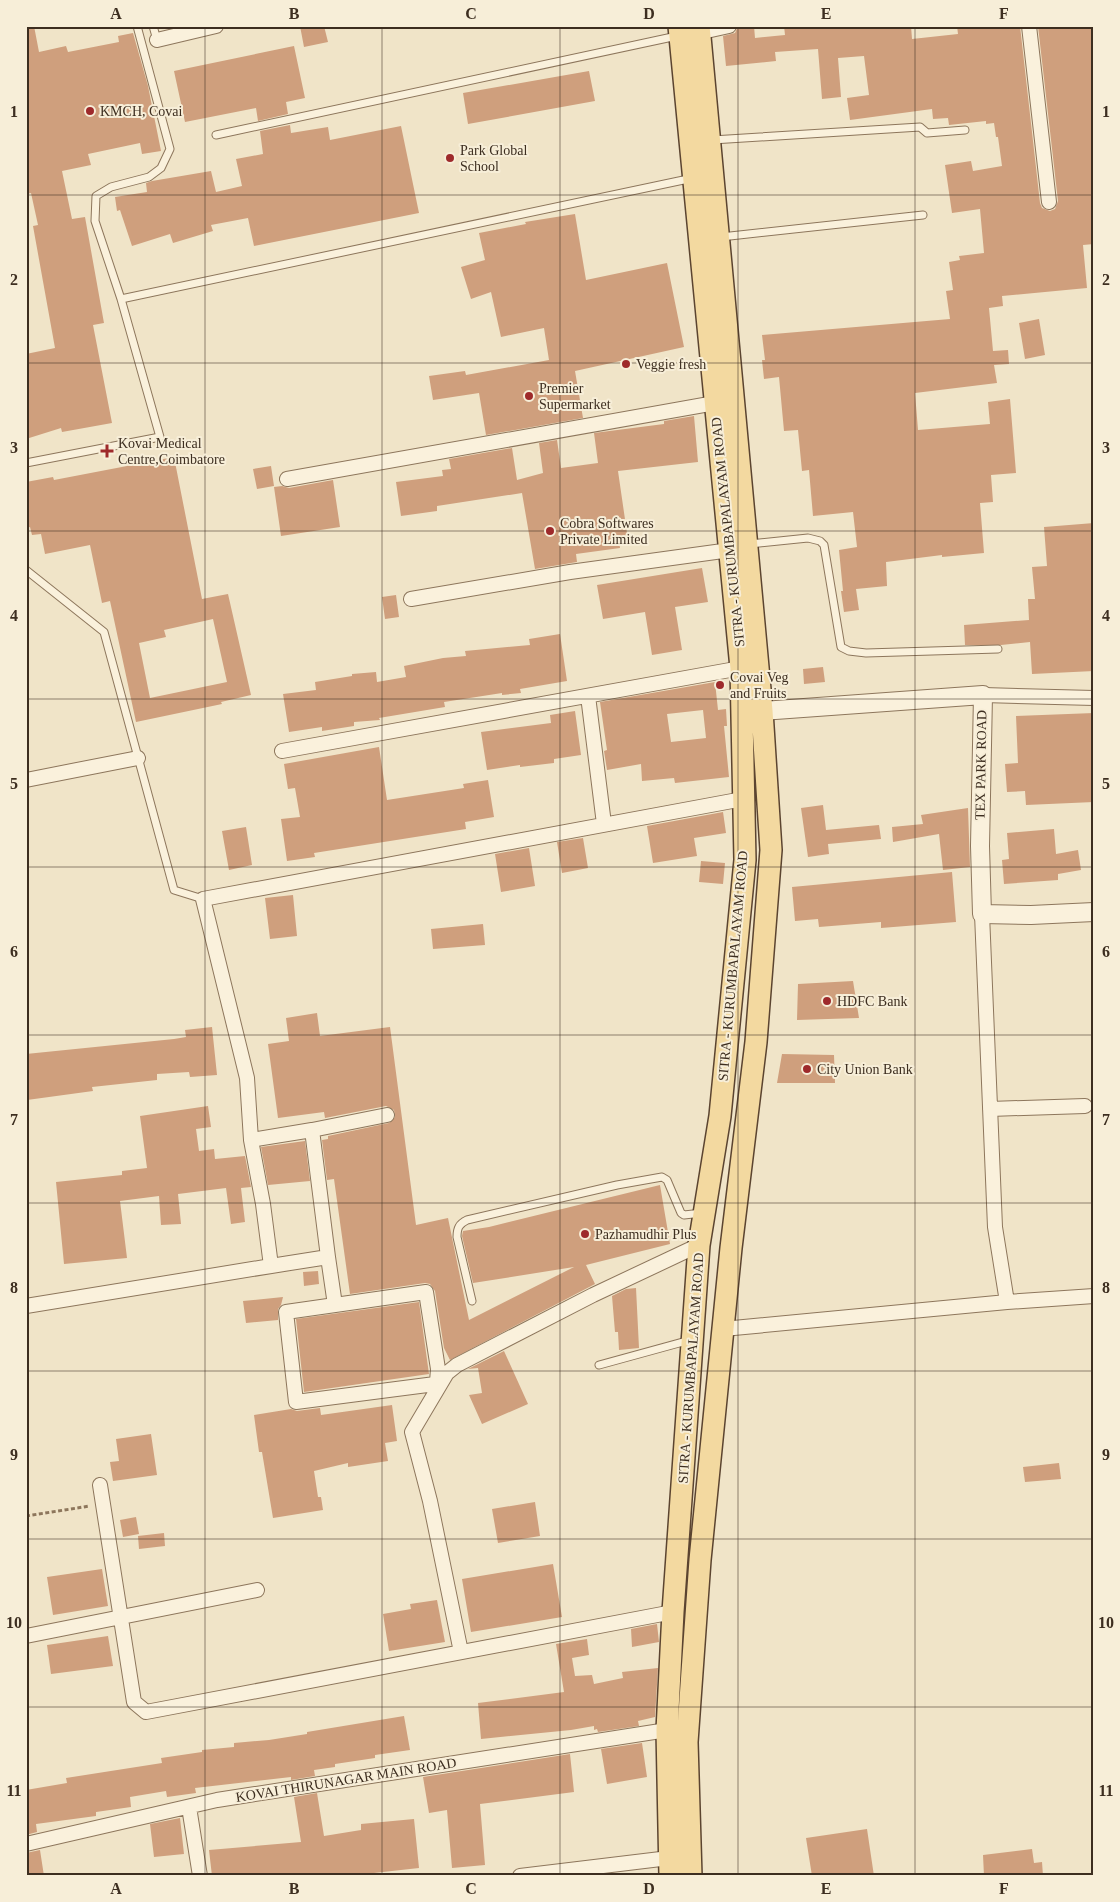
<svg xmlns="http://www.w3.org/2000/svg" width="1120" height="1902" font-family="'Times New Roman',serif">
	<rect width="100%" height="100%" fill="#f0e4c8"/>
	<!-- building -->
	<path fill="#cf9f7d" fill-rule="evenodd" d="M26 26H34L39 52 66 46 68 52 119 42 118 36 133 33 148 86 161 151 142 154 140 143 88 154 91 165 62 171 72 219 85 217 104 323 93 325 112 423 62 432 61 428 26 439V354L55 348 33 226 38 225 31 193 26 194Z
		M300 26H324L328 42 304 47Z
		M738 26H754L755 38 785 35 784 26H911L912 39 958 34 957 26H1020L1040 203 1042 208 1050 211 1055 209 1058 201 1038 26H1094V244L1083 245 1087 288 1002 296 1003 306 989 308 993 351 1008 350 1009 364 994 365 997 383 915 393 918 430 990 424 988 402 1010 399 1016 473 991 475 993 502 980 503 984 553 942 557V555L886 562 887 586 856 589 859 610 844 612 841 591H843L839 550 857 547 853 512 813 516 809 470 802 471 798 430 784 431 779 377 764 379 762 360H765L762 335 950 319 946 291 953 290 949 262 960 260 959 256 984 253 980 209 952 213 945 165 971 161 973 171 1002 166 998 137H996L994 123 986 124V121L949 125 948 118 933 119 932 109 850 120 847 98 869 95 864 56 838 58 841 97 822 99 818 49 775 52 776 61 726 66 723 36 735 33Z
		M294 46 305 98 286 102 288 114 258 121 256 108 185 122 174 71Z
		M589 71 595 101 468 124 463 93Z
		M290 125 291 133 328 127 330 140 401 126 419 213 254 246 248 218 211 225 213 231 173 243 170 234 132 246 120 210 117 211 115 197 147 192 146 183 152 181 211 171 216 192 242 186 236 159 263 154 260 131Z
		M575 214 586 280 667 263 684 347 575 371 583 418 486 435 479 393 433 400 429 376 465 371 466 375 549 360 544 328 501 337 491 292 471 299 461 267 485 260 479 233 526 224 525 222Z
		M1039 319 1045 355 1025 359 1019 323Z
		M694 416 698 462 618 471 628 540 619 542 620 548 576 554 577 562 535 569 522 493 437 506V511L401 516 396 482 443 476 442 470 451 469 449 459 512 448 517 480 543 473 539 443 557 440 561 468 598 463 594 433 664 424V421Z
		M174 457 202 599 228 594 251 695 221 702 222 704 136 722 110 601 102 603 90 545 45 554 41 534 32 535 30 527 26 528V482L53 477 54 480ZM213 619 227 682 150 698 139 643 166 637 164 630Z
		M271 466 274 486 257 489 253 469Z
		M333 480 340 527 281 536 274 487 282 486 289 488Z
		M1094 523V671L1032 674 1030 642 1001 645H965L964 625 1029 620 1028 599H1035L1032 567 1047 566 1044 527Z
		M702 568 708 602 675 607 682 650 652 655 645 612 603 619 597 585Z
		M396 595 399 617 385 619 382 597Z
		M560 634 567 681 520 689 521 693 502 695V693L444 702 445 707 379 718 380 720 354 722V726L322 731V727L289 732 283 694 316 690 315 682 352 676V674L376 672 377 682 406 677 404 666 443 658 466 656 465 651 530 645 529 639Z
		M823 667 825 682 804 684 803 669Z
		M715 682 718 710 726 709 727 726H724L729 777 675 783 674 778 642 781 641 764 607 770 604 751 607 750 600 702ZM703 710 706 738 671 742 667 714Z
		M575 711 581 755 554 759V763L520 767V765L487 770 481 732 551 723 550 715Z
		M1094 713V802L1026 805 1025 791 1007 792 1005 764 1018 763 1016 716Z
		M379 747 387 800 464 788 463 784 488 780 494 817 465 822 466 829 314 853 315 857 287 861 281 819 300 817 295 788 288 789 284 764Z
		M823 805 826 830 879 825 881 839 828 844 829 854 808 857 801 808Z
		M968 808 970 867 943 870 939 834 893 842 892 827 923 824 921 815Z
		M723 812 726 833 694 838 697 856 653 863 647 826Z
		M246 827 252 865 229 870 222 831Z
		M1054 829 1056 854 1078 850 1081 870 1058 874V880L1004 884 1002 860 1009 859 1007 833Z
		M583 838 588 868 562 873 557 842Z
		M529 848 535 886 501 892 495 854Z
		M701 861 725 863 723 884 699 882Z
		M952 872 956 922 881 928V922L819 927 818 919 795 921 792 887Z
		M293 895 297 936 270 939 265 898Z
		M483 924 485 945 433 949 431 929Z
		M853 981 859 1018 797 1020 798 984Z
		M317 1013 320 1036 390 1027 416 1225 448 1218 469 1320 574 1267 473 1283 462 1236 463 1231 489 1227 660 1185 670 1244 586 1265 595 1284 450 1360 444 1348 435 1291 430 1284 425 1283 350 1294 334 1179 327 1180 322 1140 328 1139V1136L389 1123 395 1117 394 1110 386 1106 325 1118 324 1112 278 1118 268 1044 289 1041 286 1018Z
		M212 1027 217 1075 190 1077 189 1072 157 1074V1080L92 1087 93 1091 27 1100 26 1054 174 1039 186 1037 185 1030Z
		M782 1054 834 1055 835 1083H777Z
		M208 1106 211 1127 196 1129 199 1151 214 1149 215 1159 245 1156 251 1187 241 1188 245 1222 231 1224 226 1188 178 1194 181 1224 161 1225 159 1196 120 1201 127 1258 64 1264 56 1182 122 1175V1171L147 1168 140 1116Z
		M305 1141 310 1181 268 1185 261 1147Z
		M318 1271 319 1284 304 1286 303 1272Z
		M636 1288 639 1348 619 1350 618 1332H615L612 1296 626 1289Z
		M283 1297 281 1305 278 1309V1320L246 1323 243 1301Z
		M419 1302 429 1374 304 1392 296 1319Z
		M504 1351 528 1404 482 1424 469 1395 482 1393 478 1368 468 1369Z
		M392 1405 397 1441 385 1443 388 1461 348 1467V1463L314 1471 318 1497H321L323 1510 273 1518 262 1452H259L254 1415 291 1409 297 1411 320 1408 321 1415Z
		M151 1434 157 1475 113 1481 110 1462 119 1461 116 1439Z
		M1059 1463 1061 1479 1025 1482 1023 1467Z
		M535 1502 540 1536 498 1543 492 1509Z
		M136 1517 139 1534 123 1537 120 1520Z
		M164 1533 165 1546 139 1549 138 1536Z
		M553 1564 562 1617 471 1632 462 1579Z
		M102 1569 108 1606 53 1615 47 1577Z
		M437 1600 445 1642 389 1651 383 1614 411 1609 410 1604Z
		M657 1624 659 1642 632 1647 631 1629Z
		M108 1636 113 1666 51 1674 47 1645Z
		M587 1639 589 1655 572 1658 575 1676 592 1675 594 1684 623 1678 622 1672 658 1668 655 1717 638 1721 639 1726 598 1732 597 1729 594 1730V1726L571 1730 481 1739 478 1703 564 1692 556 1644Z
		M404 1716 410 1750 375 1755V1758L335 1764V1767L314 1770 315 1776 291 1780V1777L195 1788 196 1793 167 1797 166 1791 130 1797 131 1807 96 1812V1816L36 1824 37 1832 26 1835V1790L67 1783 66 1778 162 1763 161 1758 202 1752V1750L234 1747V1743L269 1740 307 1734V1732Z
		M642 1743 647 1777 607 1784 601 1749Z
		M570 1754 574 1792 480 1804 485 1865 452 1868 447 1810 429 1813 423 1777Z
		M317 1793 324 1836 361 1830V1824L414 1819 419 1868 347 1876H212L209 1850 301 1842 294 1797Z
		M180 1818 184 1854 154 1857 150 1824Z
		M867 1829 874 1876H812L806 1838Z
		M1032 1849 1034 1863 1042 1862 1043 1876H984L983 1855Z
		M40 1850 44 1876H26V1853Z"/>
	<g fill="none" stroke-linecap="round" stroke-linejoin="round">
		<!-- service casing -->
		<g stroke="#8d765c" stroke-width="9">
			<path id="service" d="M153 26 157 40
				M216 135 677 36
				M712 140 920 127 927 133 965 130
				M721 237 923 215
				M121 299 693 178
				M26 463 160 437 121 299 95 221 96 196 111 187 149 177 161 168 170 149 137 26
				M750 544 808 538 820 541 824 545 841 647 849 651 866 653 998 649
				M26 570 104 632 174 890 203 899
				M472 1301 457 1237C457 1228 459 1224 467 1220L617 1185 662 1177 667 1180 681 1213 684 1215 702 1213
				M599 1365 690 1340"/>
		</g>
		<!-- minor casing -->
		<g stroke="#8d765c" stroke-width="16">
			<path id="minor" d="M1029 26 1049 202
				M693 34 729 26
				M157 40 216 26
				M287 479 715 403
				M411 599 570 572 730 550
				M983 695 1094 698
				M588 696 604 824
				M282 751 741 668
				M26 780 138 758
				M982 914 995 1227 1007 1302
				M990 1109 1085 1106
				M251 1140 312 1130
				M328 1257 312 1130 387 1115
				M271 1266 328 1257 335 1305 426 1292 438 1369 437 1382 435 1384 296 1402 286 1312 335 1305
				M26 1306 271 1266 263 1204 251 1140 247 1078 203 899 743 799
				M723 1329 1007 1302 1094 1296
				M100 1485 134 1702 146 1712 673 1612
				M26 1636 257 1590
				M461 1652 430 1501 412 1432 447 1373 457 1365 593 1295 699 1245
				M189 1807 200 1876
				M26 1844 217 1800 667 1730
				M520 1876 669 1858"/>
		</g>
		<!-- tertiary casing -->
		<g stroke="#8d765c" stroke-width="20">
			<path id="tertiary" d="M749 712 983 695 980 846 982 914 1031 915 1094 912"/>
		</g>
		<!-- primary casing -->
		<g stroke="#5b4430" stroke-width="24">
			<path id="primary" d="M670 1876 667 1730 673 1612 699 1245 720 1116 745 860 741 668 679 26
				M691 1876 687 1742 700 1560 731 1248 756 1042 771 850 762 711 699 26"/>
		</g>
		<!-- path -->
		<path stroke="#8d765c" stroke-width="3" stroke-dasharray="4 2.5" stroke-linecap="butt" d="M26 1516 90 1506"/>
		<!-- service -->
		<use href="#service" stroke="#faf1dc" stroke-width="7"/>
		<!-- minor -->
		<use href="#minor" stroke="#faf1dc" stroke-width="14"/>
		<!-- tertiary -->
		<use href="#tertiary" stroke="#faf1dc" stroke-width="18"/>
		<!-- primary -->
		<use href="#primary" stroke="#f3d9a0" stroke-width="21"/>
	</g>
	<!-- grid -->
	<path fill="none" stroke="#3d2e20" stroke-width="1" stroke-opacity="0.55" d="M205 26V1876M382 26V1876M560 26V1876M738 26V1876M915 26V1876M26 195H1094M26 363H1094M26 531H1094M26 699H1094M26 867H1094M26 1035H1094M26 1203H1094M26 1371H1094M26 1539H1094M26 1707H1094"/>
	<!-- markers -->
	<g fill="#9e2a2b" stroke="#f7eed8" stroke-width="2">
		<circle cx="90" cy="111" r="5"/>
		<circle cx="450" cy="158" r="5"/>
		<circle cx="626" cy="364" r="5"/>
		<circle cx="529" cy="396" r="5"/>
		<path d="M104.5 443.5h5v5h5v5h-5v5h-5v-5h-5v-5h5z"/>
		<circle cx="550" cy="531" r="5"/>
		<circle cx="720" cy="685" r="5"/>
		<circle cx="827" cy="1001" r="5"/>
		<circle cx="807" cy="1069" r="5"/>
		<circle cx="585" cy="1234" r="5"/>
	</g>
	<g text-anchor="middle" dominant-baseline="central" stroke-width="4" stroke-linejoin="round" paint-order="stroke">
		<!-- poi labels -->
		<g font-size="14" fill="#3d2e20" stroke="#f7eed8" text-anchor="start">
			<text x="100" y="111">KMCH, Covai</text>
			<text x="460" y="150">Park Global<tspan x="460" dy="16">School</tspan></text>
			<text x="636" y="364">Veggie fresh</text>
			<text x="539" y="388">Premier<tspan x="539" dy="16">Supermarket</tspan></text>
			<text x="118" y="443">Kovai Medical<tspan x="118" dy="16">Centre,Coimbatore</tspan></text>
			<text x="560" y="523">Cobra Softwares<tspan x="560" dy="16">Private Limited</tspan></text>
			<text x="730" y="677">Covai Veg<tspan x="730" dy="16">and Fruits</tspan></text>
			<text x="837" y="1001">HDFC Bank</text>
			<text x="817" y="1069">City Union Bank</text>
			<text x="595" y="1234">Pazhamudhir Plus</text>
		</g>
		<!-- street labels -->
		<g font-size="14" fill="#3d2e20" stroke="#f7eed8">
			<text transform="translate(728 532) rotate(-96)">SITRA - KURUMBAPALAYAM ROAD</text>
			<text transform="translate(981 765) rotate(-89)">TEX PARK ROAD</text>
			<text transform="translate(733 966) rotate(-85)">SITRA - KURUMBAPALAYAM ROAD</text>
			<text transform="translate(691 1368) rotate(-86)">SITRA - KURUMBAPALAYAM ROAD</text>
			<text transform="translate(346 1780) rotate(-9)">KOVAI THIRUNAGAR MAIN ROAD</text>
		</g>
	</g>
	<!-- border -->
	<rect width="1120" height="1902" fill="none" stroke="#f7eed8" stroke-width="55"/>
	<rect x="28" y="28" width="1064" height="1846" fill="none" stroke="#3d2e20" stroke-width="2"/>
	<g font-size="16" text-anchor="middle" font-weight="bold" fill="#3d2e20">
		<text x="116" y="19">A</text>
		<text x="294" y="19">B</text>
		<text x="471" y="19">C</text>
		<text x="649" y="19">D</text>
		<text x="826" y="19">E</text>
		<text x="1004" y="19">F</text>
		<text x="14" y="117">1</text>
		<text x="1106" y="117">1</text>
		<text x="14" y="285">2</text>
		<text x="1106" y="285">2</text>
		<text x="14" y="453">3</text>
		<text x="1106" y="453">3</text>
		<text x="14" y="621">4</text>
		<text x="1106" y="621">4</text>
		<text x="14" y="789">5</text>
		<text x="1106" y="789">5</text>
		<text x="14" y="957">6</text>
		<text x="1106" y="957">6</text>
		<text x="14" y="1125">7</text>
		<text x="1106" y="1125">7</text>
		<text x="14" y="1293">8</text>
		<text x="1106" y="1293">8</text>
		<text x="14" y="1460">9</text>
		<text x="1106" y="1460">9</text>
		<text x="14" y="1628">10</text>
		<text x="1106" y="1628">10</text>
		<text x="14" y="1796">11</text>
		<text x="1106" y="1796">11</text>
		<text x="116" y="1894">A</text>
		<text x="294" y="1894">B</text>
		<text x="471" y="1894">C</text>
		<text x="649" y="1894">D</text>
		<text x="826" y="1894">E</text>
		<text x="1004" y="1894">F</text>
	</g>
</svg>
